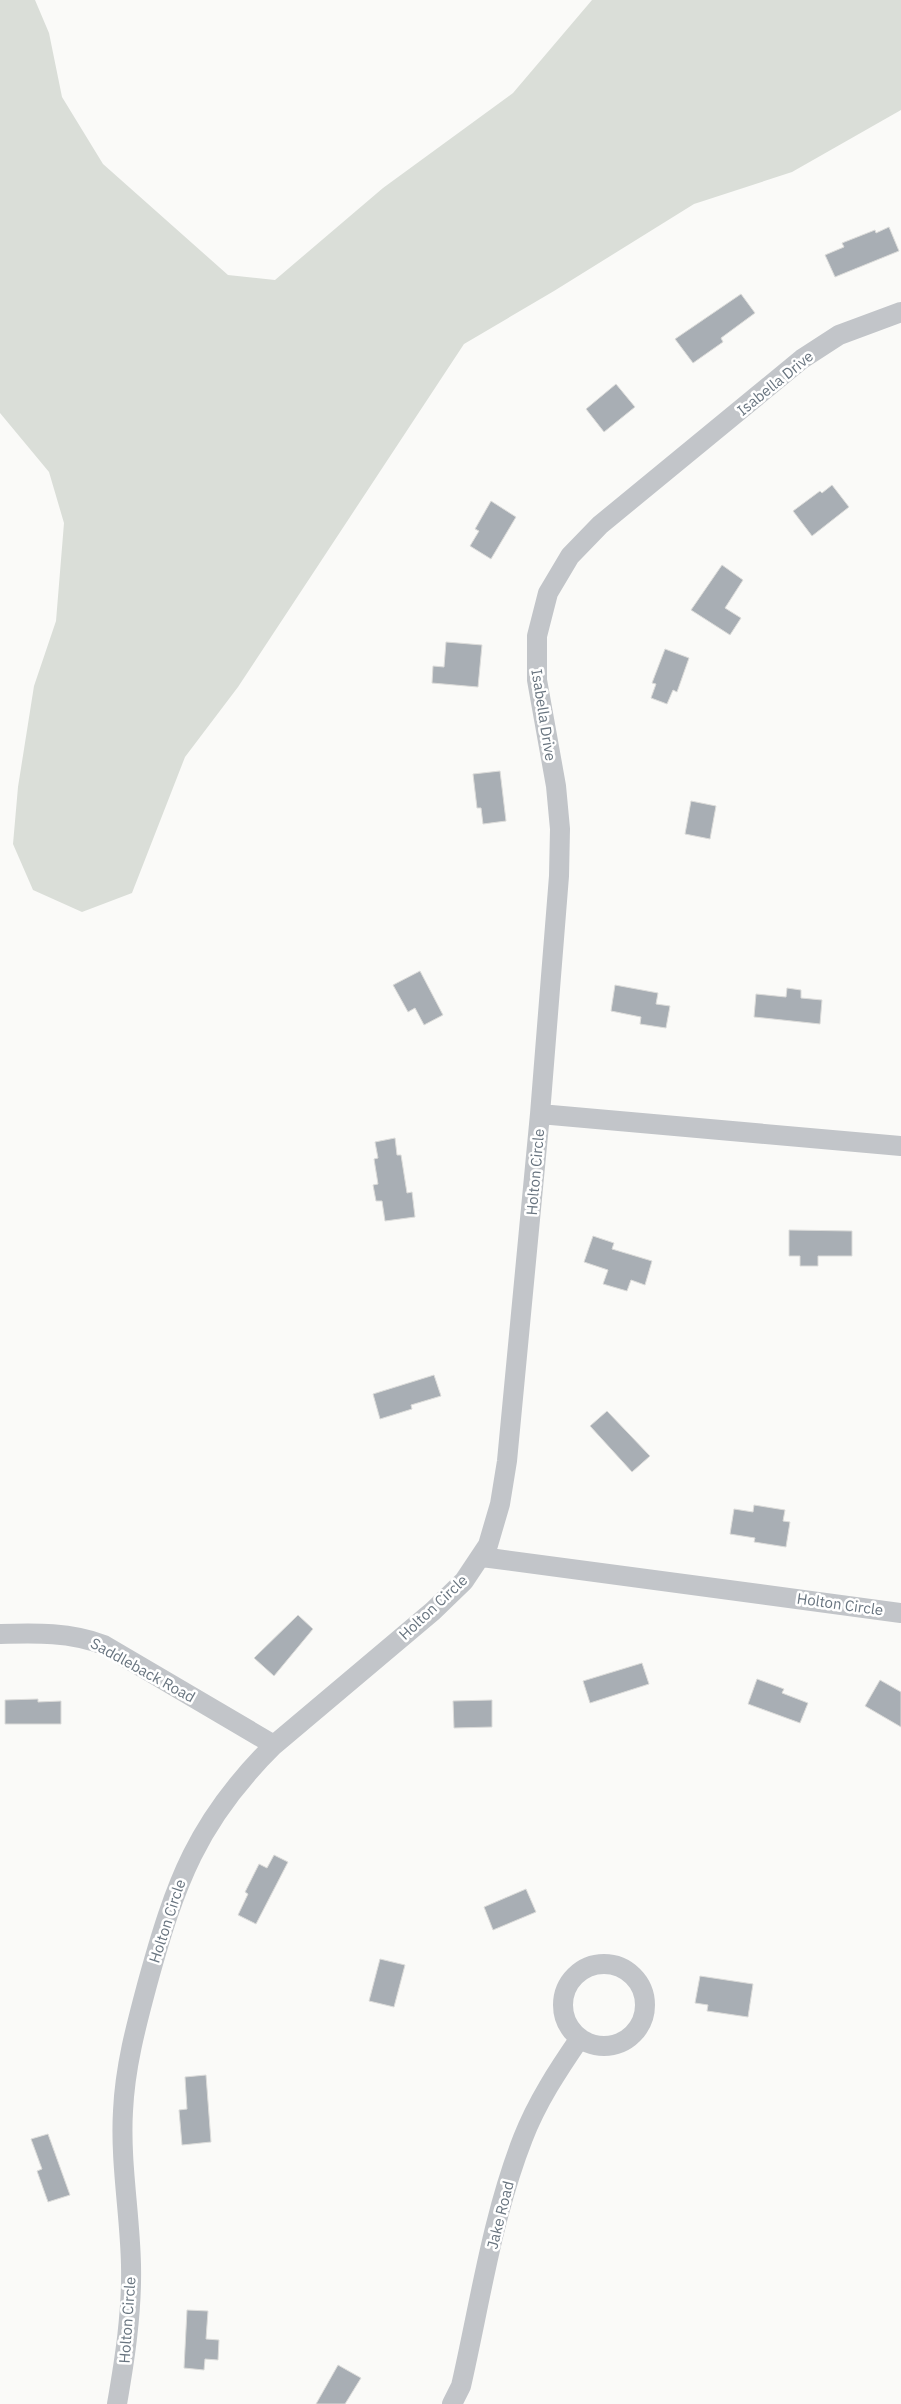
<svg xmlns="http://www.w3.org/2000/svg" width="901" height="2404" font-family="'IBM Plex Sans',sans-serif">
	<rect width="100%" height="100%" fill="#fafaf8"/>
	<!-- green -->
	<path fill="#daded8" d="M0 0H35L49 33 62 97 103 164 228 275 275 280 383 188 513 93 592 0H901V110L792 172 694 204 554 291 464 344 238 687 185 757 132 893 82 912 33 890 13 844 18 787 34 686 56 621 64 523 49 472 0 413Z"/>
	<!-- building -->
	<path fill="#a8aeb4" stroke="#dcdcda" d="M889 227 899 251 835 277 825 255 844 247 842 243 875 230 876 233Z
		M741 294 755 313 721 338 723 342 693 363 675 339Z
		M616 384 635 407 604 432 586 409Z
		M832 485 849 507 812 536 793 511 820 491 822 493Z
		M491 501 516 517 491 559 470 546 479 531 475 529Z
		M722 565 743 580 725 608 741 618 730 635 691 610Z
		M446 642 482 645 478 687 432 683 433 666 444 667Z
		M665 649 689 658 677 692 673 690 667 704 651 698 656 684 652 683Z
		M500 771 506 821 483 824 481 808H477L473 774Z
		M691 801 716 806 710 839 685 834Z
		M420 971 443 1015 424 1025 415 1008 408 1012 393 985Z
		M615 985 658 993 656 1004 670 1006 666 1028 640 1024 641 1017 611 1011Z
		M787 988 801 990V998L822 1000 820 1024 754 1017 756 994 786 997Z
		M395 1138 397 1155H401L407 1193 412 1192 415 1217 385 1221 382 1201H376L373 1185 378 1184 374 1159 378 1158 375 1142Z
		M789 1230 852 1231V1256H818V1266H800V1256H789Z
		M593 1236 614 1243 612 1249 652 1261 645 1285 631 1280 627 1291 603 1284 608 1270 584 1262Z
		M434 1375 441 1396 411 1405 412 1409 380 1419 373 1394Z
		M607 1411 650 1456 632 1472 590 1426Z
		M754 1505 785 1510 783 1521 790 1522 786 1547 754 1542 755 1538 730 1534 734 1509 753 1512Z
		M298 1615 313 1629 274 1676 254 1658Z
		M642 1663 649 1684 590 1703 583 1681Z
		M757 1679 784 1689 782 1693 808 1703 800 1723 748 1704Z
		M880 1680 901 1692V1727L865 1706Z
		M38 1699V1702L61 1701V1724H5V1700Z
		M492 1700V1727L454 1728 453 1701Z
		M274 1855 288 1862 256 1924 238 1915 248 1894 245 1892 259 1864 267 1868Z
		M526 1889 536 1912 493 1930 484 1907Z
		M380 1959 405 1965 394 2007 369 2001Z
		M700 1976 753 1984 748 2017 707 2011 708 2005 695 2003Z
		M206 2075 211 2142 182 2145 179 2110 187 2109 185 2077Z
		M48 2134 70 2195 48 2202 37 2171 42 2169 31 2139Z
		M187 2310 208 2311 206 2339 219 2340 218 2360 205 2359 204 2370 184 2368Z
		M338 2365 361 2378 345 2404H316Z"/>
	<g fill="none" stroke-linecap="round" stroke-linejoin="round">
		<!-- minor -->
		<path stroke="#c2c5c9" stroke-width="20" d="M540 1114 559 876 560 829 556 786 537 680V636L548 593 570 556 600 525 802 359 839 335 901 312
			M482 1557 901 1613
			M0 1634C36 1633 70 1632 104 1645L274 1745
			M563 2005a41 41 0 1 1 82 0a41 41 0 1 1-82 0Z
			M117 2404C125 2358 132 2312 131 2265 130 2214 120 2162 123 2111 125 2067 136 2026 147 1985 175 1883 197 1821 274 1745L433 1611 464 1581 488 1545 500 1504 507 1461 540 1114 901 1146
			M452 2404 461 2386C480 2303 492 2217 523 2138 537 2102 558 2070 580 2038"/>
	</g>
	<g text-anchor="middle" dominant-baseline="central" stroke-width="5" stroke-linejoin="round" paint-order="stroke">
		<!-- street labels -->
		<g font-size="15" fill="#68747f" stroke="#fff">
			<text transform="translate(775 383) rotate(-39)">Isabella Drive</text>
			<text transform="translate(544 715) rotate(81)">Isabella Drive</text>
			<text transform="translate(535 1172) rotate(-85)">Holton Circle</text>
			<text transform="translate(840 1604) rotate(8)">Holton Circle</text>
			<text transform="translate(433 1607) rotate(-43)">Holton Circle</text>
			<text transform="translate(143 1670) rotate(29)">Saddleback Road</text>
			<text transform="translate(167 1921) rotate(-72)">Holton Circle</text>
			<text transform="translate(500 2215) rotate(-76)">Jake Road</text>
			<text transform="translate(127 2320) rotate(-86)">Holton Circle</text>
		</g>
	</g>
</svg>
